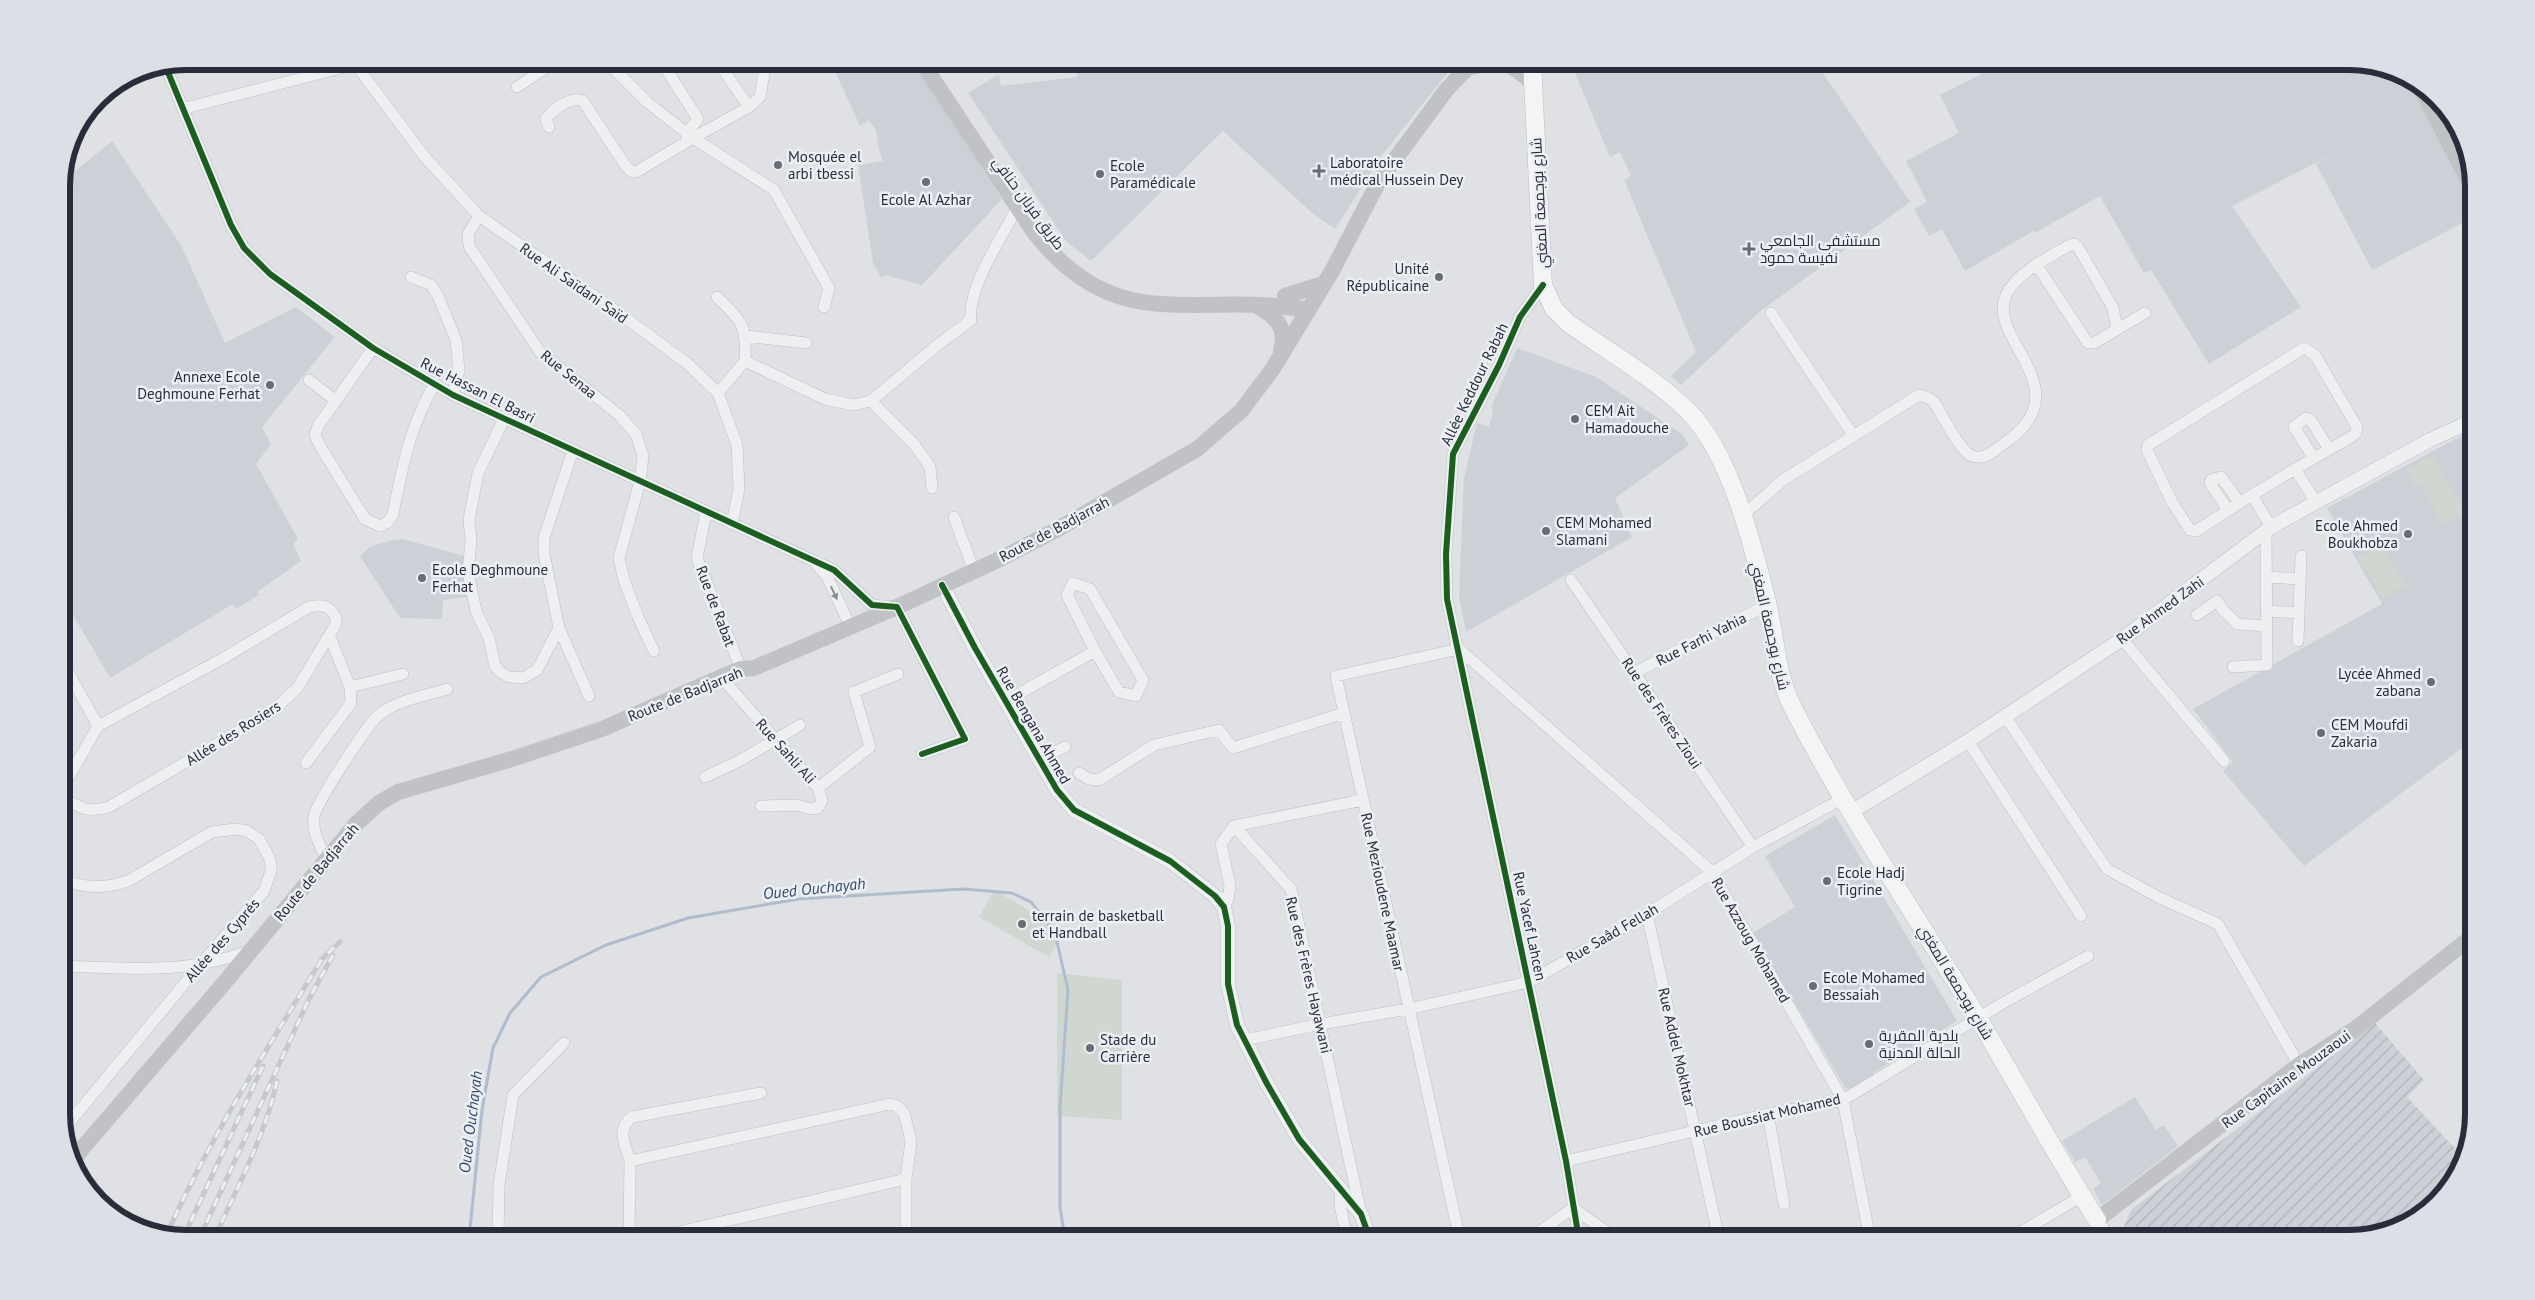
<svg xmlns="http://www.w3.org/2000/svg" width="2535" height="1300" font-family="'PT Sans',Cairo,sans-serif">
	<defs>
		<pattern id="industrial-furrows" width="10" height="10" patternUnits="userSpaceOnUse" patternTransform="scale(1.25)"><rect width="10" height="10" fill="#cdd0d7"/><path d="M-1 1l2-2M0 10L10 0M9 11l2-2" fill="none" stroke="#b0b3b9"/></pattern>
	</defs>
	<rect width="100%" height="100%" fill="#dfe1e4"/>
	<!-- built -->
	<path fill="#cdd0d7" d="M843 61H913L1002 199 922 285 885 275 881 278 873 263 858 165 883 161 879 149 876 130 869 120 860 126 833 67Z
		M1081 61H1457L1382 155 1335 229 1311 212 1223 131 1091 261 1066 241 968 93 999 74 1001 86 1077 77V70L1086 67Z
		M1570 61H1815L1910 202 1759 312 1681 385 1671 376 1696 352 1624 180 1631 176 1620 152 1610 157Z
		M2006 61H2349L2404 74 2473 203 2474 217 2372 270 2316 164 2333 154 2232 206 2301 307 2209 364 2151 270 2144 273 2100 196 2035 233 2033 231 1965 271 1942 229 1929 236 1914 209 1927 202 1906 161 1959 133 1940 95Z
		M112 141 182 247 225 343 296 307 335 337 262 427 271 444 256 464 298 539 293 545 301 561 257 592 259 595 236 609 233 604 110 678 62 596V182Z
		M1517 348 1596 377 1682 434 1689 445 1615 498 1632 537 1466 632 1459 597 1464 478 1477 423 1489 427 1493 412 1491 407Z
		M2474 429V739L2304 866 2223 771 2233 762 2193 709 2382 604 2327 508Z
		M403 539 467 557 471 596 443 600 442 619 400 618 360 556 371 546 393 540Z
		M1835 815 1957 1021 1873 1073 1875 1076 1858 1086 1846 1089 1753 933 1795 907 1765 856Z
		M2135 1097 2156 1130 2164 1125 2178 1146 2102 1205 2093 1189 2101 1183 2085 1157 2075 1162 2062 1141Z"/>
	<!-- industrial -->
	<path fill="url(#industrial-furrows)" d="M2375 1023 2424 1080 2407 1097 2464 1158 2461 1169 2418 1218 2349 1239H2119L2131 1210Z"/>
	<!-- pitch -->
	<path fill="#cfd7d0" d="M2432 456 2466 513 2443 525 2420 484 2415 486 2407 468Z
		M2381 545 2405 585 2383 599 2358 557Z
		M994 890 1065 931 1049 957 979 917Z
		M1057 973 1122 980V1120L1057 1116Z"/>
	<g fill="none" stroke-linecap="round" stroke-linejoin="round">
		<!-- stream -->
		<path stroke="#afbccd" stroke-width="3" d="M469 1239 482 1110 493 1048 510 1013 541 977 606 945 688 918 799 899 963 889 1012 893 1031 902 1055 933 1068 990 1060 1108V1207L1065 1239"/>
		<!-- minor casing -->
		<g stroke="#bdbfc2" stroke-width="12">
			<path id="minor" d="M353 61 424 156 479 216 619 313 688 364 718 393 737 445 739 489 732 524
				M661 61 698 119 686 134
				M717 61 749 107
				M766 61 760 97 749 107 693 138 774 190 829 288 824 307
				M165 65 231 225 244 248 270 274 373 348 453 395 834 570 872 605 897 607 965 739 922 754
				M517 87 556 61
				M182 109 368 61
				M549 127 546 119C553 109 571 96 583 101L625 165 631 171 636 172 693 138 647 102 614 69
				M479 216 468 234 469 246 540 352 619 415 636 434 643 456 640 481 619 558 624 580 638 617 654 651
				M2036 264 2088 343H2094L2145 313
				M411 277 431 285 438 296 456 340 459 370 453 395
				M1543 285 1520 317 1499 365 1453 454 1446 554 1447 599 1566 1161 1579 1239
				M717 297C742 322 747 324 745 361L825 399 853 405 871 401 935 347 971 320C967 288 1002 237 1017 208
				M1771 313 1853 435
				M746 336 806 343
				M373 348 318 426 315 435 320 446 365 519 380 526 388 522 393 514C403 464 409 429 435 383
				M309 380 336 401
				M718 393 745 361
				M871 401 914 444 930 467 932 488
				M504 419 478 473 469 520 471 541 468 572 476 611 489 638 495 666 500 672 509 677 523 678 537 670 559 628
				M573 450 544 538V554L559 628 589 696
				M2313 457 2294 427 2306 418 2310 419 2329 449
				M2252 495 2295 469
				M2228 510 2210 483 2211 480 2221 477 2240 503
				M706 512 697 558 741 669
				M1742 516 1783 480 1919 395 1929 398 1934 402C1943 416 1957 446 1970 455 1980 461 1990 454 1998 448 2007 441 2017 435 2024 426 2064 378 1988 336 2006 295 2017 272 2048 258 2068 246L2074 244 2078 247 2113 308 2117 329
				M954 517 974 571
				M2271 527 2252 495 2196 531 2190 530 2172 502 2147 450 2148 445 2304 348 2315 355 2357 427 2356 433 2351 437 2295 469 2315 501
				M817 565 827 576 850 626
				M2268 577 2300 579
				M1571 580 1753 847
				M1073 583 1090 589 1143 680 1136 696 1119 692 1095 651 1067 595Z
				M2267 611 2299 613
				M2197 615 2217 601 2224 611 2237 624 2267 626
				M2122 639 2224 761
				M2298 641 2301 556
				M1459 649 1711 871 1843 1100 1870 1239
				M62 661 98 726
				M2233 667 2267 665 2266 531
				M1634 673 1767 605
				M721 677 818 788 870 747 854 692 898 674
				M350 687 403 674
				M1006 701 1095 651
				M2005 716 2107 869 2160 898 2218 924 2299 1065
				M1968 741 2081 916
				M1038 759 1065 747
				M306 763 351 703 350 687 330 637
				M1079 773 1089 779 1099 780 1154 745 1219 730 1233 748 1344 713
				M705 777 741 760 800 725
				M62 789 98 726
				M62 797C81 808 86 813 109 807L273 711 298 687 336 624V618C330 605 322 604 309 607L222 659 98 726
				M761 806 796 805 811 809 818 808 822 800 818 788
				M327 860C320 845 312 833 314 817 316 803 368 723 380 714 398 700 425 696 447 689
				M62 880C85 888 104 889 128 881L212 832 236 829 247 831 259 839 269 857 271 864V871L264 891 199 966 64 1129
				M1215 896 1228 900 1230 886 1221 844 1234 826
				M1647 914 1719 1239
				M62 966C126 968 189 975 250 950
				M1245 1040 1321 1024 1408 1009 1529 982 1647 914 1753 847 1842 799
				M1768 1114 1784 1204
				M630 1161C625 1145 616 1129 632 1117L761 1093
				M1566 1161 1768 1114 1843 1100 2003 1003 2088 956
				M1341 1188 1340 1205 1347 1239
				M1573 1208 1617 1239
				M1361 1214 1291 889 1234 826 1363 800
				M1458 1231 1336 676 1459 649
				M498 1239 499 1185 513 1095 564 1043
				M629 1239 630 1161 890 1104 897 1106 904 1113 911 1141 906 1179V1239
				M648 1239 906 1179
				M1529 1239 1573 1208
				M2009 1239 2082 1196"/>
		</g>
		<!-- tertiary casing -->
		<g stroke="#bdbfc2" stroke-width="15">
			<path id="tertiary" d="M942 585 975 648 1057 790 1074 810 1170 861 1215 896 1224 907 1228 926V984L1237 1025 1266 1082 1299 1139 1361 1214 1370 1239
				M1851 812 1968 741 2122 639 2271 527 2430 440 2474 420
				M2097 1220 2108 1239"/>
		</g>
		<!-- primary casing -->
		<g stroke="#bbbec1" stroke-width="19">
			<path id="primary" d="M1532 61 1543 285 1554 309 1568 323C1608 351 1653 377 1688 411 1730 452 1753 546 1767 602 1776 640 1776 676 1794 710 1849 816 1916 916 1978 1018 2018 1085 2055 1154 2097 1220"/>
		</g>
		<!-- minor -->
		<use href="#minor" stroke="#eeeff0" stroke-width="11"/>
		<!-- tertiary -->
		<use href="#tertiary" stroke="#eeeff0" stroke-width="14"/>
		<!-- secondary -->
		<path stroke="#c0c2c6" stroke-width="16" d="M921 61 1034 232C1118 340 1196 290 1308 310
			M1466 68C1499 61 1508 58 1533 84
			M2421 89 2474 191
			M1285 296 1323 284
			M1257 306C1275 316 1288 327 1281 350
			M74 1158 225 982 355 825 379 803 398 792 512 759 602 729 721 677 741 669 754 668 897 607 1002 558 1056 530 1197 449 1241 411 1272 370 1332 271 1379 181 1447 89 1474 61
			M2097 1220 2299 1065 2355 1029 2474 935"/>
		<!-- primary -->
		<use href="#primary" stroke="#f3f4f4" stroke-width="18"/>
		<!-- tram -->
		<path stroke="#c7c8cb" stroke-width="1" d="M2438 104 2469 164"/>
		<!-- rail casing -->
		<g stroke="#c7c8cb" stroke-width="5">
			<path id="rail" d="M167 1234C210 1137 267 1049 322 959L340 942
				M183 1238 263 1066
				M199 1239 309 999 333 955
				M214 1239C237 1188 265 1136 277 1081"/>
		</g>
		<!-- rail -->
		<use href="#rail" stroke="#eceff4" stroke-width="3" stroke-dasharray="9" stroke-linecap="butt"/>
		<!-- cycleway casing -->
		<g stroke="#eceff4" stroke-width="9">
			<path id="cycleway" d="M165 65 231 225 244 248 270 274 373 348 453 395 834 570 872 605 897 607 965 739 922 754
				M1543 285 1520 317 1499 365 1453 454 1446 554 1447 599 1566 1161 1579 1239
				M942 585 975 648 1057 790 1074 810 1170 861 1215 896 1224 907 1228 926V984L1237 1025 1266 1082 1299 1139 1361 1214 1370 1239"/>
		</g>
		<!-- cycleway -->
		<use href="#cycleway" stroke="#1b5e20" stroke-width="6"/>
	</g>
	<!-- one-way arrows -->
	<defs><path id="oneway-solid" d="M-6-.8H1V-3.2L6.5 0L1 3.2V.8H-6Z" transform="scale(1.25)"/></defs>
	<use fill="#8b8e96" href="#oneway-solid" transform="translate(834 593) rotate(65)"/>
	<!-- markers -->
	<g fill="#686c76" stroke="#eceff4" stroke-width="2">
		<circle cx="778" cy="165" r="5"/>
		<path d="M1316.5 163.5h5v5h5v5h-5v5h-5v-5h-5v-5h5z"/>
		<circle cx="1100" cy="174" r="5"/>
		<circle cx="926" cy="182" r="5"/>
		<path d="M1746.5 241.5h5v5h5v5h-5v5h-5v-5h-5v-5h5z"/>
		<circle cx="1439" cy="277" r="5"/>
		<circle cx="270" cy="385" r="5"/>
		<circle cx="1575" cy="419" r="5"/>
		<circle cx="1546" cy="531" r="5"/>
		<circle cx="2408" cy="534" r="5"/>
		<circle cx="422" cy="578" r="5"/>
		<circle cx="2431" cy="682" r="5"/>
		<circle cx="2321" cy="733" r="5"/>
		<circle cx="1827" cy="881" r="5"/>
		<circle cx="1022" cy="924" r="5"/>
		<circle cx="1813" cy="986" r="5"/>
		<circle cx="1869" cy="1044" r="5"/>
		<circle cx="1090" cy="1048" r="5"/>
	</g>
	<g text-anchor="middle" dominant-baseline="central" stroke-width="5" stroke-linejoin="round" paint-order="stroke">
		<!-- poi labels -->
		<g font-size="15" fill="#282d3b" stroke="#eceff4" text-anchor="start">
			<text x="788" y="156">Mosquée el<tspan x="788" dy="17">arbi tbessi</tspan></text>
			<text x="1330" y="162">Laboratoire<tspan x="1330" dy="17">médical Hussein Dey</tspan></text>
			<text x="1110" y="165">Ecole<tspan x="1110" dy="17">Paramédicale</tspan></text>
			<text x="926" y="199" text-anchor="middle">Ecole Al Azhar</text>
			<text x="1760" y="240">مستشفى الجامعي<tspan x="1760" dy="17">نفيسة حمود</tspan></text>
			<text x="1429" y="268" text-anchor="end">Unité<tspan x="1429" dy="17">Républicaine</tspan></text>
			<text x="260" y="376" text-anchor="end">Annexe Ecole<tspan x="260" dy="17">Deghmoune Ferhat</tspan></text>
			<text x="1585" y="410">CEM Ait<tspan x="1585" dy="17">Hamadouche</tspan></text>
			<text x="1556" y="522">CEM Mohamed<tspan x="1556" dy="17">Slamani</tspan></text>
			<text x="2398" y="525" text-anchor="end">Ecole Ahmed<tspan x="2398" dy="17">Boukhobza</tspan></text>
			<text x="432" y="569">Ecole Deghmoune<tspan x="432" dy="17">Ferhat</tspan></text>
			<text x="2421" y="673" text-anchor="end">Lycée Ahmed<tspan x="2421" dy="17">zabana</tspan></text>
			<text x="2331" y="724">CEM Moufdi<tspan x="2331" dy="17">Zakaria</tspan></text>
			<text x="1837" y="872">Ecole Hadj<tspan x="1837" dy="17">Tigrine</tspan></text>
			<text x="1032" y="915">terrain de basketball<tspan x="1032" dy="17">et Handball</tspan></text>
			<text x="1823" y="977">Ecole Mohamed<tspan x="1823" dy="17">Bessaiah</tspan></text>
			<text x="1879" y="1035">بلدية المقرية<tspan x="1879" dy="17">الحالة المدنية</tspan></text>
			<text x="1100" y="1039">Stade du<tspan x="1100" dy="17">Carrière</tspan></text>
		</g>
		<!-- street labels -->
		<g font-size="15" fill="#282d3b" stroke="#eceff4">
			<text transform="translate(1029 203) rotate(54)">طريق فرنان حنافي</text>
			<text transform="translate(1539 203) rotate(-93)">شارع بوجمعة المغني</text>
			<text transform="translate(574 283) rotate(35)">Rue Ali Saïdani Saïd</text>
			<text transform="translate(569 374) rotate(39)">Rue Senaa</text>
			<text transform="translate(1474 384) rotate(-64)">Allée Keddour Rabah</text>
			<text transform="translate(478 390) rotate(27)">Rue Hassan El Basri</text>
			<text transform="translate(1054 529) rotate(-28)">Route de Badjarrah</text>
			<text transform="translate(716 606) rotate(69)">Rue de Rabat</text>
			<text transform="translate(2160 610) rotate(-36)">Rue Ahmed Zahi</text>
			<text transform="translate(1770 626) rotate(77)">شارع بوجمعة المغني</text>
			<text transform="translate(1701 639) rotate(-27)">Rue Farhi Yahia</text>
			<text transform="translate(685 694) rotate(-22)">Route de Badjarrah</text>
			<text transform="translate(1662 713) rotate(56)">Rue des Frères Zioui</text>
			<text transform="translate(1034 725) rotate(60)">Rue Bengana Ahmed</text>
			<text transform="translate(233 733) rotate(-32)">Allée des Rosiers</text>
			<text transform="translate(786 751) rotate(48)">Rue Sahli Ali</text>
			<text transform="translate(316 872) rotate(-50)">Route de Badjarrah</text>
			<text transform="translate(1383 892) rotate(78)">Rue Mezioudene Maamar</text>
			<text transform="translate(1530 926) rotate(78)">Rue Yacef Lahcen</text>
			<text transform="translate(1612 933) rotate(-30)">Rue Saâd Fellah</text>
			<text transform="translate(222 940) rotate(-49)">Allée des Cyprés</text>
			<text transform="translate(1751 940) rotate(60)">Rue Azzoug Mohamed</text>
			<text transform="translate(1309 975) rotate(77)">Rue des Frères Hayawani</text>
			<text transform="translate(1956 982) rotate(59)">شارع بوجمعة المغني</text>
			<text transform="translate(1677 1047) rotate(77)">Rue Addel Mokhtar</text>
			<text transform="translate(2286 1079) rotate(-36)">Rue Capitaine Mouzaoui</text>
			<text transform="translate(1767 1115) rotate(-13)">Rue Boussiat Mohamed</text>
		</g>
		<!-- water labels -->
		<g font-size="16" font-style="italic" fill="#354a6b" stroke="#eceff4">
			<text transform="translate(814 888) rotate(-6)">Oued Ouchayah</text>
			<text transform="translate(470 1122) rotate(-83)">Oued Ouchayah</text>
		</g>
	</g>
	<!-- crop -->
	<path d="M0 0H2535V1300H0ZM186 70H2349A116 116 0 0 1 2465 186V1114A116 116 0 0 1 2349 1230H186A116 116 0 0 1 70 1114V186A116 116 0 0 1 186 70Z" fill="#dcdfe5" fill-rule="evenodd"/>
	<path fill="none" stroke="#282d3b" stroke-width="6" d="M186 70H2349A116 116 0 0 1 2465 186V1114A116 116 0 0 1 2349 1230H186A116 116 0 0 1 70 1114V186A116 116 0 0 1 186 70Z"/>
</svg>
